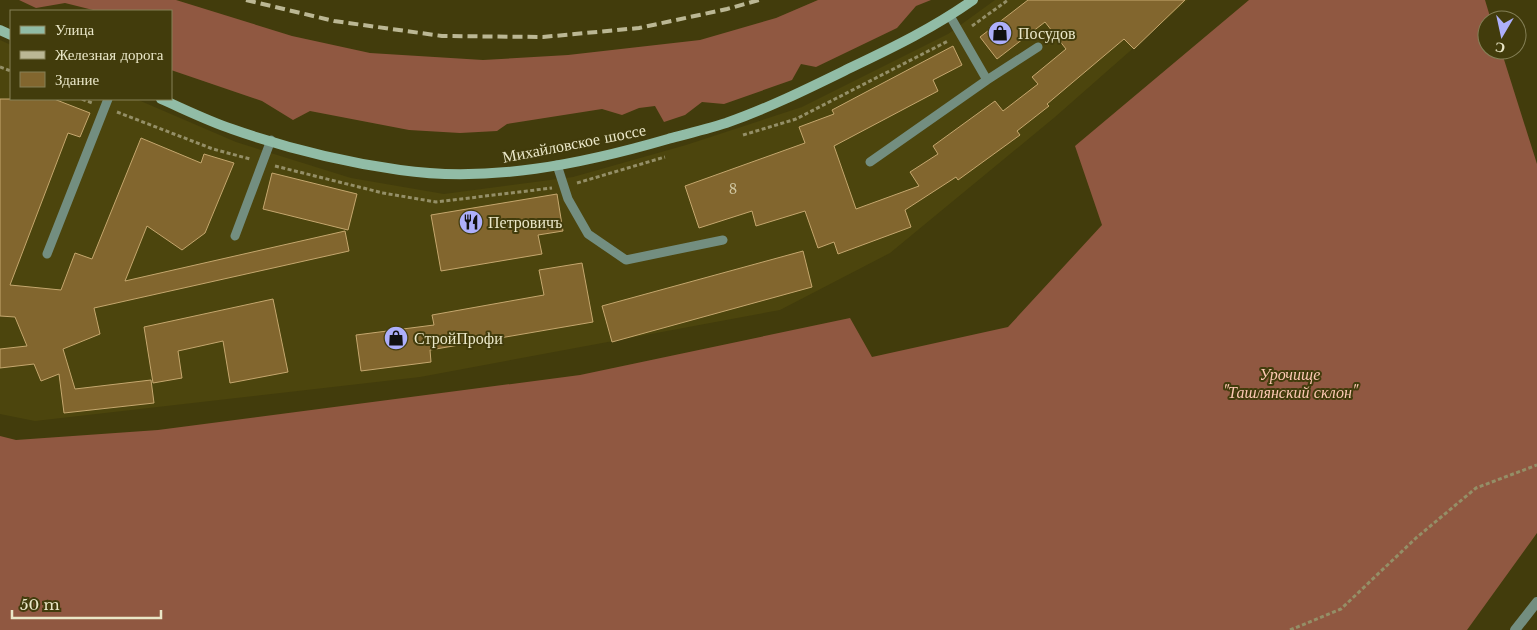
<svg xmlns="http://www.w3.org/2000/svg" width="1537" height="630" font-family="'Libre Baskerville',serif">
	<rect width="100%" height="100%" fill="#423c0c"/>
	<!-- built -->
	<path fill="#4c450d" d="M995 0H1188L1055 117 890 253 780 310 420 377 35 421 0 414V40L11 45V99H136L236 142 351 178 444 194 573 177 686 145 802 107 948 34Z"/>
	<!-- forest -->
	<path fill="#905841" d="M19 0H176L292 36 370 53 483 60 568 55 700 40 776 18 818 0H931L916 6 897 28 816 67 801 64 792 80 724 104 702 102 685 115 664 122 655 106 639 108 622 115 602 109 507 124 497 131 460 133 409 130 310 111 293 120 262 101 171 70V11H97L65 3 36 8Z
		M1249 0H1485L1491 20H1487V50H1501L1537 164V533L1467 630H0V436L16 440 158 430 580 375 850 318 872 357 1008 327 1102 225 1075 146Z"/>
	<!-- building -->
	<path fill="#82662e" stroke="#c5a76e" d="M1028 0H1185L1134 49 1124 39 1047 104 1049 106 1017 131 1020 135 958 180 956 177 905 210 911 227 838 254 834 242 818 248 805 211 756 226 752 211 699 228 685 186 805 143 799 127 834 114 832 110 953 46 962 65 933 80 938 91 834 146 856 209 919 186 910 172 938 154 933 146 995 101 1003 111 1038 84 1032 77 1066 49 1045 22 997 59 980 37Z
		M0 99H54L90 113 80 137 68 133 10 285 61 290 75 253 92 259 141 138 201 163 204 154 234 163 205 233 182 250 147 226 125 281 345 231 349 251 94 308 100 334 63 349 75 389 151 380 154 403 64 413 59 374 41 381 34 364 0 368V349L27 346 15 317 0 316Z
		M272 173 357 194 348 230 263 209Z
		M557 194 563 231 538 235 542 254 441 271 431 215Z
		M803 251 812 287 612 342 602 306Z
		M582 263 593 322 430 350 431 362 361 371 356 335 434 325 432 315 544 295 539 270Z
		M273 299 288 372 230 383 223 341 178 351 182 378 153 383 144 327Z"/>
	<g fill="none" stroke-linecap="round" stroke-linejoin="round">
		<!-- path -->
		<path stroke="#948f67" stroke-width="3" stroke-dasharray="4 2.5" stroke-linecap="butt" d="M972 26 1008 0
			M0 67 11 71
			M82 99 92 103
			M117 112 213 149 250 159
			M743 135 796 119 948 41
			M275 166 383 193 436 202 552 188
			M577 183 665 157
			M1290 630 1341 609 1416 538 1476 488 1537 465"/>
		<!-- service -->
		<path stroke="#738e80" stroke-width="9" d="M950 16 987 80 1038 47
			M870 162 987 80
			M557 165 568 199 588 234 626 260 723 240
			M235 236 271 140
			M47 254 108 99"/>
		<!-- minor -->
		<path stroke="#738e80" stroke-width="10" d="M1515 630 1537 602"/>
		<!-- secondary -->
		<path stroke="#91bca6" stroke-width="10" d="M0 30 11 35
			M161 99C184 109 208 121 232 129 286 148 344 162 400 170 490 183 582 164 668 139 687 134 707 129 726 123 769 108 811 87 852 67 894 47 935 27 973 0"/>
		<!-- rail -->
		<path stroke="#bbb794" stroke-width="4" stroke-dasharray="10 5" stroke-linecap="butt" d="M246 0 334 21 442 36 543 37 639 28 727 9 759 0"/>
	</g>
	<!-- icons -->
	<defs>
		<g id="shop-disc" transform="scale(1.25)"><circle r="9.5" fill="#adaffb" stroke="#423c0c"/><path d="M-5-2.5h2.3a2.7 3.5 0 0 1 5.4 0H5L5.5 6h-11ZM-1.5-2.5h3a1.5 2.3 0 0 0-3 0Z" fill="#111"/></g>
		<g id="restaurant-disc" transform="scale(1.25)"><circle r="9.5" fill="#adaffb" stroke="#423c0c"/><path d="M-5-6h1v4h1v-4h1v4h1v-4h1v5L-1.5 .5V6h-2V.5L-5-1ZM5-6V6H3V1.5H1.5Q1.5-4 5-6Z" fill="#111"/></g>
	</defs>
	<g fill-rule="evenodd">
		<use href="#shop-disc" x="1000" y="33"/>
		<use href="#restaurant-disc" x="471" y="222"/>
		<use href="#shop-disc" x="396" y="338"/>
	</g>
	<g text-anchor="middle" dominant-baseline="central" stroke-width="4" stroke-linejoin="round" paint-order="stroke">
		<!-- number labels -->
		<g font-size="14" fill="#d0c7a2">
			<text x="733" y="189">8</text>
		</g>
		<!-- poi labels -->
		<g font-size="16" fill="#eae7c8" stroke="#423c0c" text-anchor="start">
			<text x="1018" y="33">Посудов</text>
			<text x="488" y="222">Петровичъ</text>
			<text x="414" y="338">СтройПрофи</text>
		</g>
		<!-- street labels -->
		<g font-size="16" fill="#eae7c8" stroke="#423c0c">
			<text transform="translate(574 143) rotate(-11)">Михайловское шоссе</text>
		</g>
		<!-- park labels -->
		<g font-size="16" font-style="italic" fill="#fdc8b3" stroke="#423c0c">
			<text x="1290" y="374">Урочище<tspan x="1290" dy="18">"Ташлянский склон"</tspan></text>
		</g>
	</g>
	<!-- legend -->
	<rect x="10" y="10" width="162" height="90" fill="#423c0c" stroke="#858057"/>
	<rect x="20" y="26" width="25" height="8" fill="#91bca6" stroke="#858057"/>
	<text x="55" y="35" font-size="15" fill="#eae7c8">Улица</text>
	<rect x="20" y="51" width="25" height="8" fill="#bbb794" stroke="#858057"/>
	<text x="55" y="60" font-size="15" fill="#eae7c8">Железная дорога</text>
	<rect x="20" y="72" width="25" height="15" fill="#82662e" stroke="#858057"/>
	<text x="55" y="85" font-size="15" fill="#eae7c8">Здание</text>
	<!-- north arrow -->
	<g transform="translate(1502 35) rotate(189)"><circle r="24" fill="#423c0c" stroke="#858057"/>
	<path d="M0-4L9 19L0 12L-9 19Z" fill="#adaffb"/>
	<text y="-8" font-size="14" font-weight="bold" text-anchor="middle" fill="#eae7c8">С</text>
	</g>
	<!-- scale -->
	<path d="M12 610v8h149v-8" fill="none" stroke="#eae7c8" stroke-width="2.5"/>
	<text x="20" y="610" font-size="15" fill="#eae7c8" stroke="#423c0c" stroke-width="4" paint-order="stroke">50 m</text>
</svg>
